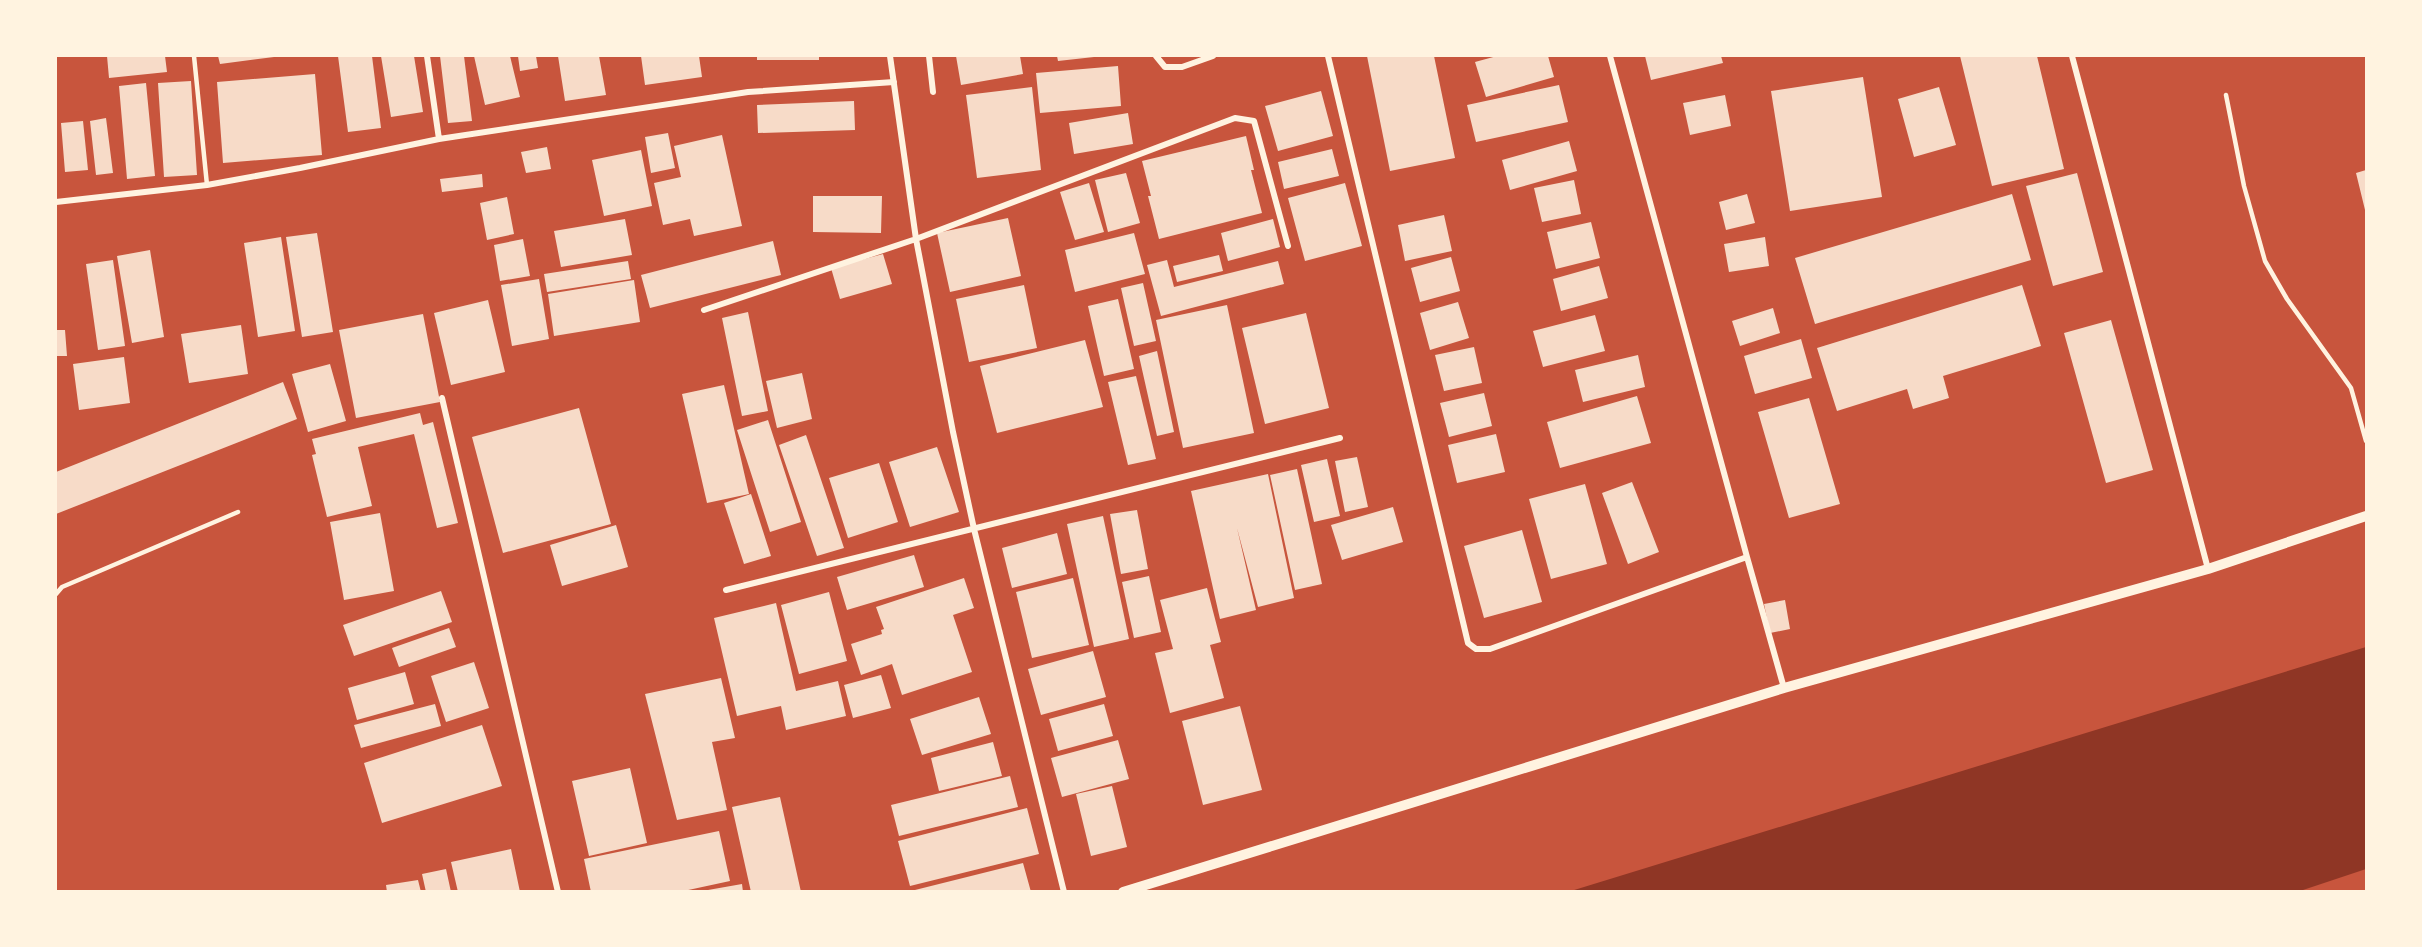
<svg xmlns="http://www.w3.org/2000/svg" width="2422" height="947" font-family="'Exo 2',sans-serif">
	<rect width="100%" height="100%" fill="#c8553d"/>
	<!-- water -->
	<path fill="#8f3625" d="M2366 647V869L2300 891H1571Z"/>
	<!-- building -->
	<path fill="#f7dbc8" d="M107 56H165L167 72 109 78Z
		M218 56H274V57L220 64Z
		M338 56H372L381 128 348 132Z
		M381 56H414L423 112 391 117Z
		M440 56H464L472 121 448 123Z
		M474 56H510L520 97 485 105Z
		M518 56H536L538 68 520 71Z
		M558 56H599L606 95 565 101Z
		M641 56H699L702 77 645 85Z
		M757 56H819V60H757Z
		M956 56H1020L1023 74 961 85Z
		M1057 56H1094V57L1058 61Z
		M1367 56H1434L1455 158 1390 171Z
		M1497 56H1548L1554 77 1486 97 1475 62Z
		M1645 56H1721L1723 63 1651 80Z
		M1960 56H2037L2064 169 1992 186Z
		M1118 66 1121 106 1040 113 1036 73Z
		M315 74 322 155 223 163 217 82Z
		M1863 77 1882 197 1790 211 1771 91Z
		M191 81 197 175 164 177 158 83Z
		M146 83 155 176 127 179 119 86Z
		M1559 85 1568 122 1476 142 1467 105Z
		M1032 87 1041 170 977 178 966 95Z
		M1939 87 1956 145 1914 157 1898 99Z
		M1321 91 1333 136 1278 151 1265 106Z
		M1725 95 1731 126 1690 135 1683 103Z
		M854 101 855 130 758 133 757 105Z
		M1128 113 1133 144 1074 154 1069 123Z
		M106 118 113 173 96 175 90 121Z
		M83 121 88 170 65 172 61 123Z
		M668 133 675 168 651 173 645 137Z
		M722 135 742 226 694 236 690 219 663 225 654 183 681 177 674 146Z
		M1246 136 1254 170H1251L1262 213 1159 239 1148 196H1151L1142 161Z
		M1569 141 1577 171 1510 190 1502 160Z
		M547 147 551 169 526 173 521 152Z
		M1332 149 1339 176 1284 189 1278 162Z
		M641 150 652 206 604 216 592 160Z
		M2366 170V214L2356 173Z
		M1126 173 1140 223 1108 232 1095 180Z
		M2077 173 2103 272 2053 286 2026 186Z
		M482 174 483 187 442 192 440 179Z
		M1574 180 1581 214 1542 222 1534 188Z
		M1089 183 1104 232 1075 240 1060 192Z
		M1345 183 1362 246 1305 261 1288 198Z
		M1747 194 1755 223 1726 230 1719 202Z
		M2012 194 2031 260 1815 324 1795 258Z
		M813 196H882L881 233 813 232Z
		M507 197 514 234 487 240 480 203Z
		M1444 215 1452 251 1405 261 1398 225Z
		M1008 218 1021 276 950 292 937 233Z
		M625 219 632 255 561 267 554 231Z
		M1273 219 1280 247 1228 261 1221 233Z
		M1591 222 1600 258 1556 269 1547 232Z
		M317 233 333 332 302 337 286 237Z
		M1134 233 1145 274 1075 292 1065 250Z
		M281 237 295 331 258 337 244 243Z
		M1765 237 1769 266 1729 272 1724 244Z
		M523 239 530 276 500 281 494 245Z
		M773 241 781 275 650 308 641 275Z
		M150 250 164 337 132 343 117 256Z
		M883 254 892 284 840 299 831 268Z
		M1219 255 1223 271 1177 282 1173 266Z
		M1451 257 1460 291 1420 302 1411 268Z
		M113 260 125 346 98 350 86 264Z
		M1167 260 1174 287 1278 261 1284 284 1161 316 1147 265Z
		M628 261 631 279 547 292 544 274Z
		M1599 266 1608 298 1561 311 1553 279Z
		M539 279 549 339 512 346 501 285Z
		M634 280 640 322 554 336 548 294Z
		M1143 283 1156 341 1134 346 1121 288Z
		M1024 285 1037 348 969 362 956 299Z
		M2022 285 2041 346 1943 376 1949 398 1913 409 1907 389 1837 411 1817 348Z
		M1118 299 1134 369 1104 376 1088 306Z
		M488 300 505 372 451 385 434 313Z
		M1458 302 1469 338 1430 350 1420 313Z
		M1227 305 1254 433 1183 448 1156 320Z
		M1773 308 1780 333 1740 346 1732 321Z
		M748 312 768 411 742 416 722 318Z
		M1306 313 1329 408 1265 424 1242 328Z
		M423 314 440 402 356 418 339 330Z
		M1595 315 1605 351 1543 367 1533 331Z
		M2111 320 2153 470 2106 483 2064 333Z
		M241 325 248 374 189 383 181 334Z
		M56 330H65L67 356H56Z
		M1801 339 1812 378 1755 394 1744 356Z
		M1085 340 1103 407 997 433 980 366Z
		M1474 347 1482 383 1444 391 1435 355Z
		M1157 351 1174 432 1157 436 1139 356Z
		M1638 355 1645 387 1583 402 1575 370Z
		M124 357 130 403 79 410 73 364Z
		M330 364 346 421 308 432 292 374Z
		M802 373 812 419 777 428 766 381Z
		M1136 376 1156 459 1128 465 1108 382Z
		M283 382 297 419 56 514V472Z
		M724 385 749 494 707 503 682 394Z
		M1484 393 1492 426 1449 437 1440 403Z
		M1637 396 1651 443 1560 468 1547 422Z
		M1809 398 1840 504 1789 518 1758 412Z
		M579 408 611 524 503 553 472 437Z
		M420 413 423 425 433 422 458 523 437 528 414 434 358 447 372 506 327 517 312 455 316 454 312 439Z
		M768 420 801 522 770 532 737 430Z
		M1496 434 1505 472 1457 483 1448 445Z
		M806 435 844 548 817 556 779 445Z
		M937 447 959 512 910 527 889 462Z
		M1357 457 1368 507 1345 512 1335 461Z
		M1327 459 1340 516 1314 522 1301 465Z
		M879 463 898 522 848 538 829 478Z
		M1297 469 1322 584 1295 590 1270 475Z
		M1268 474 1294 598 1258 607 1237 528 1256 610 1220 619 1191 491Z
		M1632 482 1659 552 1628 564 1602 493Z
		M1585 484 1607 564 1551 579 1529 499Z
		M751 494 771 556 744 564 724 503Z
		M1393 507 1403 542 1342 560 1331 525Z
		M1137 510 1148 569 1121 574 1110 514Z
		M380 513 394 591 344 600 330 522Z
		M1103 516 1129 639 1094 647 1067 524Z
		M616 525 628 567 562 586 550 545Z
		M1522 530 1542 602 1484 618 1464 546Z
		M1057 533 1067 574 1012 588 1002 548Z
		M914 555 924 587 847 610 837 577Z
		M1149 576 1161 632 1134 638 1122 582Z
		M964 578 974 608 953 615 972 672 902 695 892 664 861 675 851 644 882 634 881 630 884 629 876 607Z
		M1073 578 1089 645 1032 658 1016 592Z
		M1207 588 1221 642 1210 645 1224 698 1170 713 1155 653 1173 649 1160 600Z
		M441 591 452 622 354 656 343 625Z
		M829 592 847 661 799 674 781 605Z
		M1785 600 1790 629 1770 633 1764 604Z
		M776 603 796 691 838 681 846 716 786 730 781 706 737 716 714 618Z
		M449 628 456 647 399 667 392 648Z
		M1093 651 1106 697 1041 715 1028 669Z
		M474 662 489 708 446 722 431 676Z
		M405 672 414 704 357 720 348 688Z
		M881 675 891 708 853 718 844 685Z
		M721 678 735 738 712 742 727 810 677 820 645 694Z
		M979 697 991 734 922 755 910 719Z
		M435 704 441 726 361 748 354 725Z
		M1104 704 1113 736 1058 751 1049 719Z
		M1240 706 1262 790 1203 805 1182 721Z
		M482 725 502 786 382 823 364 763Z
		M1118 740 1129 779 1062 797 1051 758Z
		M993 742 1002 776 939 791 931 758Z
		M630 768 647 843 589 856 572 781Z
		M1010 776 1018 807 899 836 891 805Z
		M1112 786 1127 847 1091 856 1076 794Z
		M780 797 801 892H751L732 807Z
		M1027 808 1039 854 910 886 898 841Z
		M719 831 730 881 679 892H591L584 859Z
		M511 849 520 892H458L451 862Z
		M1023 863 1031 892H911V891Z
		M446 869 451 892H426L422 874Z
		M418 880 421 892H387L386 885Z
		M742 884 743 892H708V890Z"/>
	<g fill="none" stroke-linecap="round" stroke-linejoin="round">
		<!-- service -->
		<path stroke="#fff3e0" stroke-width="4.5" d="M194 56 207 185
			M2226 95 2244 186 2265 261 2287 299 2351 388 2366 441
			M56 594 62 587 238 512"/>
		<!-- minor -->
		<path stroke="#fff3e0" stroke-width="6" d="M427 56 439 139
			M890 56 916 239 953 432 974 529 1064 892
			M929 56 933 92
			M1156 56 1165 67H1182L1213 56
			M1328 56 1468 643 1476 649H1490L1747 557 1610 56
			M2072 56 2208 569
			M56 202 207 185 300 168 439 139 748 92 894 82
			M704 310 916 239 1235 118 1254 121 1288 246
			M442 398 558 892
			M1747 557 1784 688
			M726 590 1340 438"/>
		<!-- tertiary -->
		<path stroke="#fff3e0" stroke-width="10" d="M1123 892 1784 688 2208 569 2366 516"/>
	</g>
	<!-- border -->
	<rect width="2422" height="947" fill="none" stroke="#fff3e0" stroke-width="114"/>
</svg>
